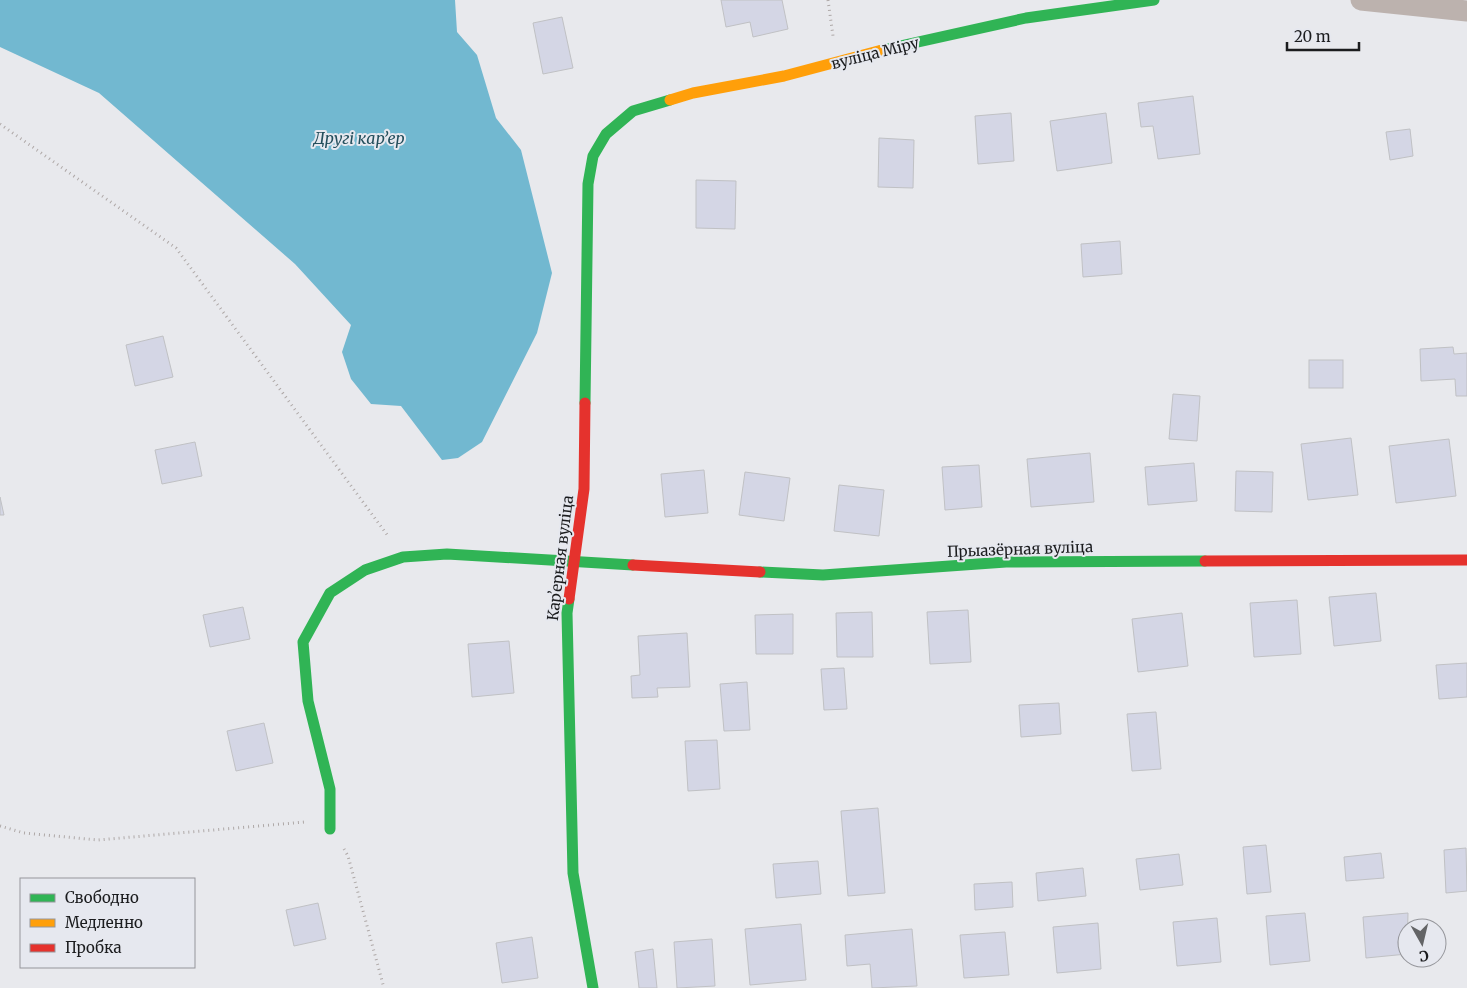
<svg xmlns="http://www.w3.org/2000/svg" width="1467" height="988" font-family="Merriweather,serif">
  <rect width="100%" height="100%" fill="#e8e9ed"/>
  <path fill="#72b8d0" d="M0 0H455L457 32 477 55 496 118 521 150 552 273 537 333 482 442 458 458 442 460 401 406 371 404 351 379 342 352 351 325 295 264 99 93 0 47Z"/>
  <g fill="#d4d6e5" stroke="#c0c1c4">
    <path d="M721 0H782L788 29 753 37 750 22 726 27Z"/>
    <path d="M562 17 573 68 543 74 533 23Z"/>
    <path d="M1193 96 1200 154 1158 159 1153 126 1141 127 1138 103Z"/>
    <path d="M1011 113 1014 161 978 164 975 116Z"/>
    <path d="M1106 113 1112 163 1057 171 1050 121Z"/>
    <path d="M1410 129 1413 156 1390 160 1386 132Z"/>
    <path d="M879 138 914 140 913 188 878 187Z"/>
    <path d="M696 180 736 181 735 229 696 228Z"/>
    <path d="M1120 241 1122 274 1083 277 1081 244Z"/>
    <path d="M163 336 173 377 135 386 126 345Z"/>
    <path d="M1453 347 1454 354 1467 353V396H1456L1455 379 1421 381 1420 349Z"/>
    <rect x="1309" y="360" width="34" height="28"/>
    <path d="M1173 394 1200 396 1197 441 1169 439Z"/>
    <path d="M1351 438 1358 495 1308 500 1301 444Z"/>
    <path d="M1449 439 1456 496 1396 503 1389 446Z"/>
    <path d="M195 442 202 476 162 484 155 450Z"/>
    <path d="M1090 453 1094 502 1031 507 1027 459Z"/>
    <path d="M1194 463 1197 501 1148 505 1145 467Z"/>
    <path d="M979 465 982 507 945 510 942 467Z"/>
    <path d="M704 470 708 513 665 517 661 474Z"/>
    <path d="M1236 471 1273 472 1272 512 1235 511Z"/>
    <path d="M745 472 790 478 784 521 739 515Z"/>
    <path d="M839 485 884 490 879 536 834 531Z"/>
    <path d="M0 497 4 515H0Z"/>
    <path d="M1376 593 1381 641 1334 646 1329 597Z"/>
    <path d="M1297 600 1301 654 1254 657 1250 603Z"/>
    <path d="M243 607 250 639 210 647 203 615Z"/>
    <path d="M968 610 971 662 930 664 927 612Z"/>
    <path d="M872 612 873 657H837L836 613Z"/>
    <path d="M1182 613 1188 666 1138 672 1132 619Z"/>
    <path d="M793 614V654H756L755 615Z"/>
    <path d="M687 633 690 687 657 688 658 697 632 698 631 676 640 675 638 636Z"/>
    <path d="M509 641 514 693 472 697 468 644Z"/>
    <path d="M1467 663V697L1439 699 1436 665Z"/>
    <path d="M844 668 847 709 824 710 821 669Z"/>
    <path d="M747 682 750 730 724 731 720 684Z"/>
    <path d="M1059 703 1061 734 1021 737 1019 705Z"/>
    <path d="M1156 712 1161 769 1132 771 1127 714Z"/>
    <path d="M264 723 273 763 236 771 227 731Z"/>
    <path d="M717 740 720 789 688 791 685 741Z"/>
    <path d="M878 808 885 893 848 896 841 811Z"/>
    <path d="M1266 845 1271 892 1247 894 1243 847Z"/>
    <path d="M1466 848 1467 891 1446 893 1444 850Z"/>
    <path d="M1381 853 1384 878 1346 881 1344 857Z"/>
    <path d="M1179 854 1183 885 1140 890 1136 859Z"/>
    <path d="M818 861 821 894 776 898 773 864Z"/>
    <path d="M1083 868 1086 896 1038 901 1036 873Z"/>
    <path d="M1012 882 1013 907 975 910 974 884Z"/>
    <path d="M318 903 326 939 294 946 286 910Z"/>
    <path d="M1305 913 1310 961 1270 965 1266 916Z"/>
    <path d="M1408 913 1407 954 1366 958 1363 917Z"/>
    <path d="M1217 918 1221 962 1177 966 1173 922Z"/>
    <path d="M1098 923 1101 969 1057 973 1053 927Z"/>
    <path d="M801 924 806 980 750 985 745 929Z"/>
    <path d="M912 929 917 986 872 988 870 964 847 966 845 935Z"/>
    <path d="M1005 932 1009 975 964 978 960 935Z"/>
    <path d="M532 937 538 978 502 983 496 943Z"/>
    <path d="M712 939 715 986 677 988 674 942Z"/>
    <path d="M653 949 657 988H639L635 952Z"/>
  </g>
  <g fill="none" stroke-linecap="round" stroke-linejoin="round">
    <g stroke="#aea8a7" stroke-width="3" stroke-dasharray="1 4" stroke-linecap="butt">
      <path d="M828 0 833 36"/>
      <path d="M0 124 176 248 388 536"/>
      <path d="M0 826 24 833 98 840 305 822"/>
      <path d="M344 849 348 856 384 988"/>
    </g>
    <path stroke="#bcb2ae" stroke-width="21" d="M1361 0 1467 11"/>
    <g stroke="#30b455" stroke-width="11">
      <path d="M882 50 1026 18 1154 0"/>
      <path d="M585 403 588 184 593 156 606 134 633 111 670 100"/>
      <path d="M760 572 823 575 1006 562 1205 561"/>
      <path d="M569 599 567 613 573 873 593 988"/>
      <path d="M330 829V789L308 701 303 642 330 593 365 570 403 557 447 554 633 565"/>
    </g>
    <path stroke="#ff9f0a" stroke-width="11" d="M670 100 693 93 784 76 882 50"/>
    <g stroke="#e5322d" stroke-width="11">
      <path d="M1205 561 1467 560"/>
      <path d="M633 565 760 572"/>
      <path d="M569 599 584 489 585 403"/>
    </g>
  </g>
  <g text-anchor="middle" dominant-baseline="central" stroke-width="4" stroke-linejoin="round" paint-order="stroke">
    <g font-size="15" fill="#1b1c1e" stroke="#e6e8ef">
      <text transform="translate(875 53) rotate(-14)">вуліца Міру</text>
      <text transform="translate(1020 549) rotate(-2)">Прыазёрная вуліца</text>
      <text transform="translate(560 558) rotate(-83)">Карʼерная вуліца</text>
    </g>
    <g font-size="16" font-style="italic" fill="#234e5c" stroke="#e6e8ef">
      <text x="359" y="138">Другі карʼер</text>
    </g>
  </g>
  <rect x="20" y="878" width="175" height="90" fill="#e6e8ef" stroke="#95969b"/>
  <rect x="30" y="894" width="25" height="8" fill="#30b455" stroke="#95969b"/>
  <text x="65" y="903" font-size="15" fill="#1b1c1e">Свободно</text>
  <rect x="30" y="919" width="25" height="8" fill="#ff9f0a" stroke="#95969b"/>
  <text x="65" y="928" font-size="15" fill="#1b1c1e">Медленно</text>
  <rect x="30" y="944" width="25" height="8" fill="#e5322d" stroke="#95969b"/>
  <text x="65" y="953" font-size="15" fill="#1b1c1e">Пробка</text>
  <g transform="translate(1422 943) rotate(172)"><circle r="24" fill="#e6e8ef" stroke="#95969b"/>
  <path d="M0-4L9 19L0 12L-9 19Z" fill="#636466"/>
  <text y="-8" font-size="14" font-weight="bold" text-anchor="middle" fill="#1b1c1e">С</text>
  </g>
  <path d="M1287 42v8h72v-8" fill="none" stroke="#1b1c1e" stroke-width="2.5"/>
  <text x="1294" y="42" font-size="15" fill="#1b1c1e" stroke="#e6e8ef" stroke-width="4" paint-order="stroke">20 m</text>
</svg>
